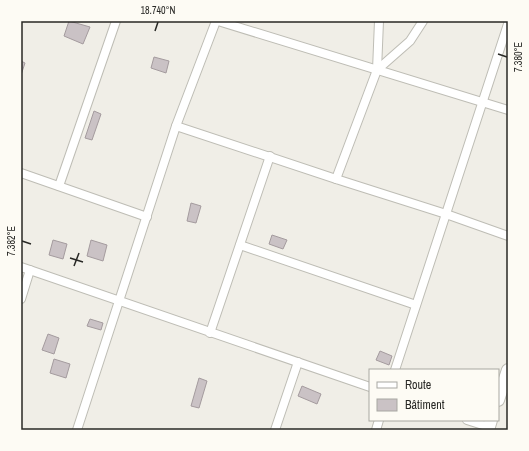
<svg xmlns="http://www.w3.org/2000/svg" width="529" height="451" font-family="'Archivo Narrow',sans-serif">
  <rect width="100%" height="100%" fill="#f0eee7"/>
  <g fill="#cac2c5" stroke="#a49b9e">
    <path d="M69 21 90 27 83 44 64 36Z"/>
    <path d="M154 57 169 61 166 73 151 68Z"/>
    <path d="M21 61 25 63 21 75Z"/>
    <path d="M94 111 101 114 92 140 85 138Z"/>
    <path d="M191 203 201 206 196 223 187 221Z"/>
    <path d="M272 235 287 240 283 249 269 244Z"/>
    <path d="M53 240 67 244 63 259 49 255Z"/>
    <path d="M91 240 107 245 103 261 87 256Z"/>
    <path d="M90 319 103 323 101 330 87 326Z"/>
    <path d="M48 334 59 338 54 354 42 350Z"/>
    <path d="M380 351 392 356 389 365 376 360Z"/>
    <path d="M54 359 70 364 66 378 50 373Z"/>
    <path d="M199 378 207 381 199 408 191 406Z"/>
    <path d="M302 386 321 394 317 404 298 396Z"/>
  </g>
  <g fill="none" stroke-linecap="round" stroke-linejoin="round">
    <g stroke="#bebdb5" stroke-width="10">
      <g id="street">
        <path d="M218 21 508 110"/>
        <path d="M377 70 410 41 423 21"/>
        <path d="M176 126 336 179 446 214 508 236"/>
        <path d="M21 173 147 217"/>
        <path d="M336 179 377 70 379 21"/>
        <path d="M59 186 116 21"/>
        <path d="M240 245 416 305"/>
        <path d="M21 267 370 387"/>
        <path d="M21 299 30 270"/>
        <path d="M210 333 270 156"/>
        <path d="M395 370 508 24"/>
        <path d="M467 420 489 427"/>
        <path d="M77 430 176 126 216 21"/>
        <path d="M275 430 298 362"/>
        <path d="M376 430 379 420"/>
      </g>
    </g>
    <g stroke="#bebdb5" stroke-width="14">
      <g id="secondary">
        <path d="M498 400 508 370"/>
        <path d="M488 430 491 420"/>
      </g>
    </g>
    <use href="#street" stroke="#fff" stroke-width="8"/>
    <use href="#secondary" stroke="#fff" stroke-width="12"/>
  </g>
  <path fill="none" stroke="#282825" stroke-width="1.5" d="M155 31 158 22M498 54 507 57M22 241 31 244M70 258 83 262M74 266 79 253"/>
  <rect width="529" height="451" fill="none" stroke="#fdfbf4" stroke-width="44"/>
  <rect x="369" y="369" width="130" height="52" fill="#fdfbf4" stroke="#a8a7a1"/>
  <rect x="377" y="382" width="20" height="6" fill="#ffffff" stroke="#a8a7a1"/>
  <text x="405" y="389" font-size="12" fill="#282825">Route</text>
  <rect x="377" y="399" width="20" height="12" fill="#cac2c5" stroke="#a8a7a1"/>
  <text x="405" y="409" font-size="12" fill="#282825">Bâtiment</text>
  <rect x="22" y="22" width="485" height="407" fill="none" stroke="#282825" stroke-width="1.5"/>
  <g font-size="10" text-anchor="middle" fill="#282825">
    <text x="158" y="14">18.740°N</text>
    <text transform="translate(518 57) rotate(-90)" y="4">7.380°E</text>
    <text transform="translate(11 241) rotate(-90)" y="4">7.382°E</text>
  </g>
</svg>
